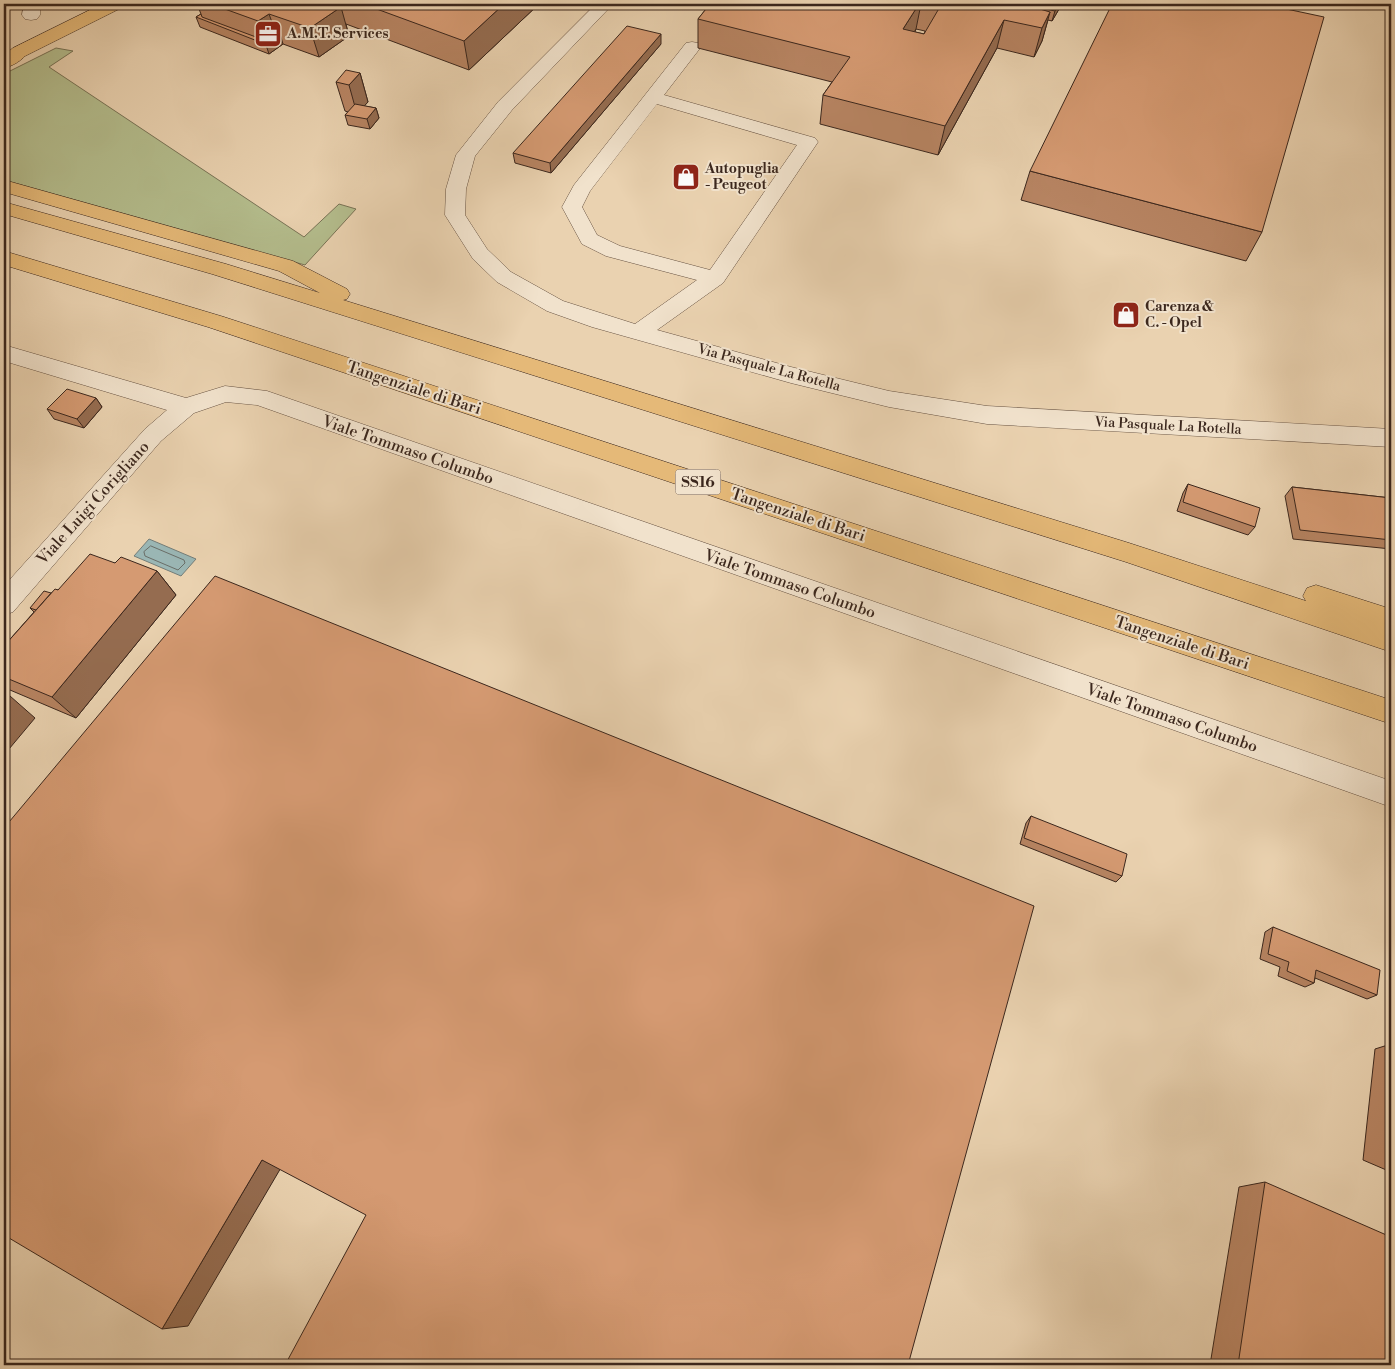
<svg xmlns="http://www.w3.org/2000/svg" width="1395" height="1369" font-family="'Libre Bodoni',serif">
  <rect width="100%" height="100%" fill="#ead2b0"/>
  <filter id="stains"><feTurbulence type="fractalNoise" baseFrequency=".004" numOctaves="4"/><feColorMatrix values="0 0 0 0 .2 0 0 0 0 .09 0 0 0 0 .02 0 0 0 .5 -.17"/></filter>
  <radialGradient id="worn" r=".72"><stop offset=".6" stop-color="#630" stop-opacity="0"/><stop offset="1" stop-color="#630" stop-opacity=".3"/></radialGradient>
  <path fill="#b4bd8d" stroke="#787255" d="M56 48 73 51 49 67 304 237 339 204 356 209 305 265 4 180V74Z"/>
  <path fill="#9ab6b4" stroke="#747d78" d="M149 539 196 559 181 576 134 556Z"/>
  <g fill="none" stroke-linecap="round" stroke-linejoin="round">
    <path stroke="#6a6e68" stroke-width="1" d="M151 546 184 560 185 563 178 570 145 556 144 552Z"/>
    <g stroke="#675242" stroke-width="1">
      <g id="minor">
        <path d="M24 4H40V15L37 19 31 20 25 19 22 15Z"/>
        <path d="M596 4H613L512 110 475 156 466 189 465 215 487 249 511 272 563 301 635 324 697 280 606 256 582 244 562 207 574 185 686 43 692 42 698 43 701 47 664 95 815 138 818 142 723 283 657 330 791 367 889 391 987 406 1391 429V447L987 424 889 407 791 383 592 327 547 311 497 282 473 259 445 215 446 189 456 155 498 102ZM657 104 797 145 710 270 620 246 597 235 582 207 590 191Z"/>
        <path d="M4 345 186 398 225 386 267 391 1391 781V807L257 405 226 402 194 413 161 441 13 612 4 615V586L145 429 167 410 4 361Z"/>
      </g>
    </g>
    <g stroke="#3b271d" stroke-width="1">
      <path id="major" d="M102 4H123L121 8 25 56 19 57 13 56 10 52 13 48Z"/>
    </g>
    <g stroke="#3b271d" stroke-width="1">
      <g id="highway">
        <path d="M19 47 25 48 28 52C23 60 13 66 4 68V55L13 48Z"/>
        <path d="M4 180 293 261 347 289 350 294 347 299 343 300 1129 543 1306 601 1303 596 1307 588 1316 585 1391 609V652L1126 562 212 274 4 214V202L226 264 320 293 279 271 4 192Z"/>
        <path d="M4 251 224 317 1391 700V724L208 327 4 265Z"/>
      </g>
    </g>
    <use href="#minor" fill="#f1e2cc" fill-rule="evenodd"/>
    <use href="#major" fill="#e5b978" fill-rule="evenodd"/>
    <use href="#highway" fill="#e5b978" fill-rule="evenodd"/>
  </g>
  <g fill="#b78462" stroke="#3b271d" fill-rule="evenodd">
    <path d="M197 4H539L469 70 346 24 349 36 319 57 283 44 269 54 200 27 196 17 201 14Z"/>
    <path d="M710 4H1062L1052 21 1048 20 1042 41 1034 57 997 48 938 155 820 124 823 95 832 82 698 48V19ZM916 29 925 31 924 34 915 32Z"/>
    <path d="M661 44 551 173 515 163 513 153Z"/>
    <path d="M360 73 368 102 364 106 376 108 379 118 370 129 348 125 345 115 348 112 345 111 336 82Z"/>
    <path d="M1030 171 1262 232 1246 261 1021 200Z"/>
    <path d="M96 398 102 407 84 428 54 419 47 409Z"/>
    <path d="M1188 484 1255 527 1248 535 1177 511 1183 493Z"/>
    <path d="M1292 487 1391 498V549L1293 539 1285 496Z"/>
    <path d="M115 563 157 571 176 595 76 718 10 690 4 685V646L34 612 30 608 51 593Z"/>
    <path d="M1031 816 1122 876 1116 882 1020 844 1026 823Z"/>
    <path d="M1273 927 1377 995 1367 999 1315 978 1314 983 1305 987 1278 976 1280 967 1260 959 1265 932Z"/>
    <path d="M1391 1044V1172L1363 1160 1375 1049Z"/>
    <path d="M1265 1182 1391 1365H1210L1239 1187Z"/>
  </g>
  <g fill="#956c50" stroke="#3b271d">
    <path d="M504 4H539L469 70 464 41Z"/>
    <path d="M919 4H921L916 29 898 58 903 29Z"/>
    <path d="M1059 4H1062L1052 21 1055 11Z"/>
    <path d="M341 7 349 36 319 57 310 28Z"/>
    <path d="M1050 12 1042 41 1034 57 1042 28Z"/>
    <path d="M269 14 277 36 280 34 283 44 269 54 258 21Z"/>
    <path d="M1004 20 997 48 938 155 945 126Z"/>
    <path d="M661 34V44L551 173 550 163Z"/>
    <path d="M360 73 368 102 357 114 349 85Z"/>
    <path d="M376 108 379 118 370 129 367 119Z"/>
    <path d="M96 398 102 407 84 428 77 419Z"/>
    <path d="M157 571 176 595 76 718 52 697Z"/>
    <path d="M10 696 35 718 4 755V703Z"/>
    <path d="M262 1160 282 1166 188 1326 162 1329Z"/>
  </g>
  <g fill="#d59a72" stroke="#3b271d">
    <path d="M211 4H334L341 7 310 28 269 14 258 21Z"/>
    <path d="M363 4H504L464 41Z"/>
    <path d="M710 4H919L903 29 924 34 941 5 936 4H1023L1050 12 1042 28 1004 20 945 126 823 95 850 57 698 19Z"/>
    <path d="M1024 4H1059L1055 11Z"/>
    <path d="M1112 4H1263L1324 17 1262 232 1030 171Z"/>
    <path d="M201 14 202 17 264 40 276 33 280 34 265 44 196 17Z"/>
    <path d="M627 26 661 34 550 163 513 153Z"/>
    <path d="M346 70 360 73 349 85 336 82Z"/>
    <path d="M355 104 376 108 367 119 345 115Z"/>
    <path d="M67 389 96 398 77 419 47 409Z"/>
    <path d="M1188 484 1260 508 1255 527 1183 502Z"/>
    <path d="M1292 487 1391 498V540L1300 530Z"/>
    <path d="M90 554 115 563 121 557 157 571 52 697 4 677V646L55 589 58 590Z"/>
    <path d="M215 576 1034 906 908 1365H285L366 1215 262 1160 162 1329 4 1235V828Z"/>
    <path d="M44 591 51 593 36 610 30 608Z"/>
    <path d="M4 694 10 696 4 703Z"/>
    <path d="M1031 816 1127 854 1122 876 1024 838Z"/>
    <path d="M1273 927 1380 970 1377 995 1316 970 1314 983 1287 971 1289 962 1268 954Z"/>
    <path d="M1265 1182 1391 1237V1365H1238Z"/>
  </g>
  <defs>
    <g id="office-square" transform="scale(1.4375)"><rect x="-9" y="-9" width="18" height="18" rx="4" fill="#8f2418" stroke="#f1e2cc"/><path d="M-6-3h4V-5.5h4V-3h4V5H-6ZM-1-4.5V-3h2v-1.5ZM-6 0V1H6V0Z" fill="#fff"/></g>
    <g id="shop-square" transform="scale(1.4375)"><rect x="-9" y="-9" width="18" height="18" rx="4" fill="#8f2418" stroke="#f1e2cc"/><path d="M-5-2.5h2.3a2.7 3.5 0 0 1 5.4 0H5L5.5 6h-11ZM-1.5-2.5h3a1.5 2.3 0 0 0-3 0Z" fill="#fff"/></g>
  </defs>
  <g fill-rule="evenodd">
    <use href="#office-square" x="268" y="34"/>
    <use href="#shop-square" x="686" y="177"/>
    <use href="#shop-square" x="1126" y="315"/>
  </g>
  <g text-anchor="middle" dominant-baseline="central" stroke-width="4" stroke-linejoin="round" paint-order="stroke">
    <g font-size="14" font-weight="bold" fill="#3b271d" stroke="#f1e2cc" text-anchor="start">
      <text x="287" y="34">A.M.T. Services</text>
      <text x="705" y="169">Autopuglia<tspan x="705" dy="16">- Peugeot</tspan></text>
      <text x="1145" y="307">Carenza &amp;<tspan x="1145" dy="16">C. - Opel</tspan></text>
    </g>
    <g font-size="14" fill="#3b271d" stroke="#f1e2cc">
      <text transform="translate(769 368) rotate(15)">Via Pasquale La Rotella</text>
      <text transform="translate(1168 426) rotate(3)">Via Pasquale La Rotella</text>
    </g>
    <rect fill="#f1e2cc" stroke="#725f52" stroke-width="1" x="675.5" y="469.5" width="45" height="25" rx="4"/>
    <g font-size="15" font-weight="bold" fill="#3b271d">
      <text x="698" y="482">SS16</text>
    </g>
    <g font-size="16" fill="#3b271d" stroke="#f1e2cc">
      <text transform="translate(414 388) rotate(18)">Tangenziale di Bari</text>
      <text transform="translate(408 450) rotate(19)">Viale Tommaso Columbo</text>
      <text transform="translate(93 503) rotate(-48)">Viale Luigi Corigliano</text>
      <text transform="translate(798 515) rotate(18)">Tangenziale di Bari</text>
      <text transform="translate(790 584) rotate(19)">Viale Tommaso Columbo</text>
      <text transform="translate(1182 643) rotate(18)">Tangenziale di Bari</text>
      <text transform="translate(1172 718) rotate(19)">Viale Tommaso Columbo</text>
    </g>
  </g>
  <rect width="1395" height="1369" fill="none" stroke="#ead2b0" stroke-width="20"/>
  <rect x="5" y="5" width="1385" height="1359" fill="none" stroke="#3b271d" stroke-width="2.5"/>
  <rect x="10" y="10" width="1375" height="1349" fill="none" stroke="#3b271d"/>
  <rect width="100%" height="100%" filter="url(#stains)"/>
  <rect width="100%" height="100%" fill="url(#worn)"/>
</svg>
